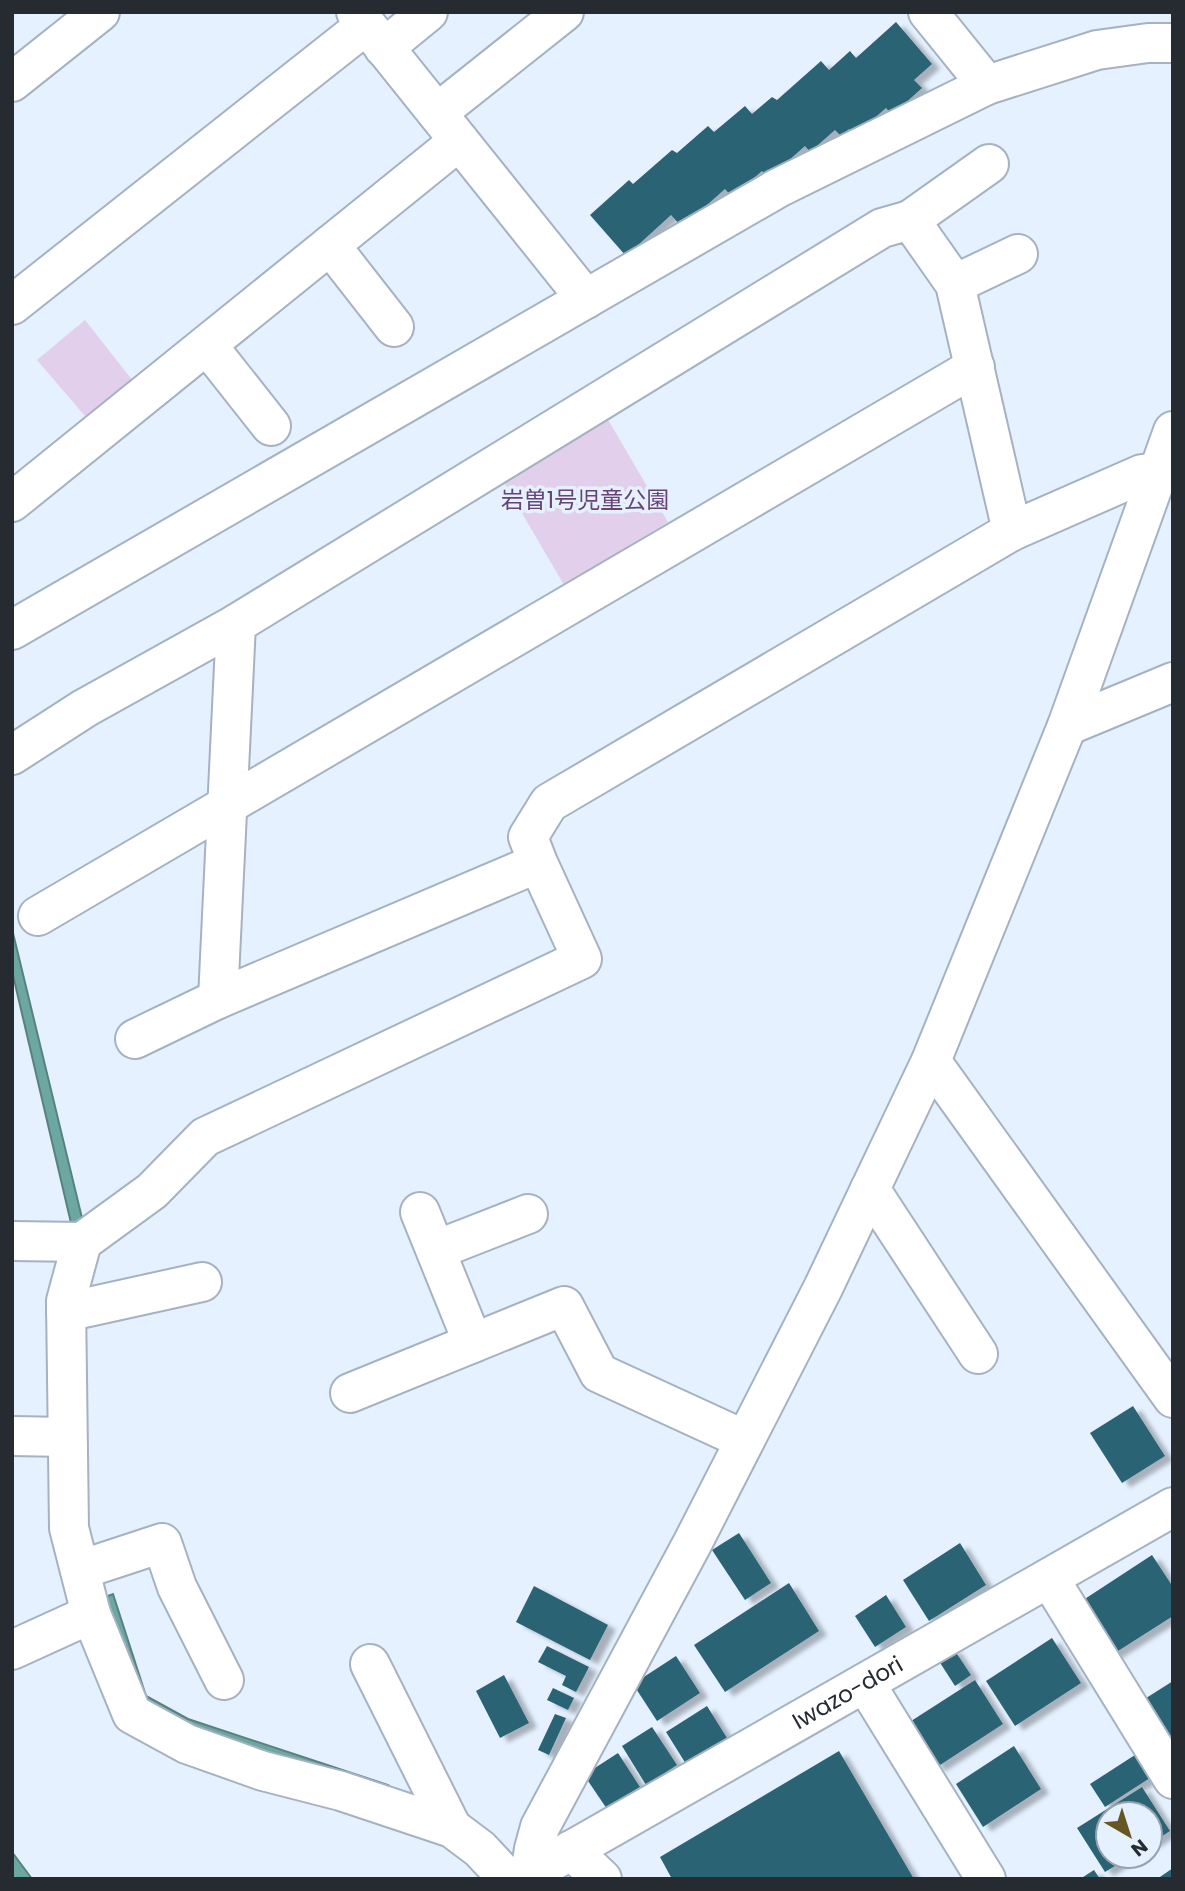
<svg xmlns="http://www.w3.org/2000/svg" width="1185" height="1891" font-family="Poppins,'Noto Sans JP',sans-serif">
  <defs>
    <filter id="shadow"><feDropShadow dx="8" dy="4.5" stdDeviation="2" flood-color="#0004"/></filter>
  </defs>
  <rect width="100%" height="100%" fill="#e5f1ff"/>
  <g fill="#e2cfec">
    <path d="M85 320 133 381 85 416 37 360Z"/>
    <path d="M607 418 668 522 564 585 502 479Z"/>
  </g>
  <g fill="#6ca7a1" stroke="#57827f" stroke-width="2">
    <path d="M12 929 83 1222 71 1223 12 971Z"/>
    <path d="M113 1594 146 1696 188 1719 388 1785 384 1792 187 1727 137 1699 105 1597Z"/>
    <path d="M12 1852 32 1879H12Z"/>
  </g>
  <g fill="#2c6373" filter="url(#shadow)">
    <path d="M896 22 932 64 914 80 922 88 892 115 886 108 855 135 849 129 841 136 835 130 810 152 805 146 769 178 762 171 732 197 725 189 682 227 671 215 626 256 590 215 629 180 633 184 672 150 677 153 708 126 714 132 745 106 752 114 772 97 777 100 821 61 829 70 850 51 856 58Z"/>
    <path d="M1133 1406 1165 1456 1122 1483 1090 1433Z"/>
    <path d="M739 1533 771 1583 745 1600 712 1550Z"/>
    <path d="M960 1543 986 1585 929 1621 903 1580Z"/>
    <path d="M1152 1555 1173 1587V1616L1107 1658 1074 1606Z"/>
    <path d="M789 1583 819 1631 725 1692 694 1645Z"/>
    <path d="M534 1586 608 1625 590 1660 516 1622Z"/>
    <path d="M886 1595 906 1627 875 1647 855 1616Z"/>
    <path d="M1052 1638 1081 1683 1015 1726 986 1681Z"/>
    <path d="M547 1646 589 1667 576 1692 562 1685 566 1676 538 1662Z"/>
    <path d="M953 1648 971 1675 955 1686 937 1658Z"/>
    <path d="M676 1656 700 1693 657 1721 633 1684Z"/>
    <path d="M504 1675 529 1723 500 1738 476 1691Z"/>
    <path d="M975 1680 1003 1724 937 1767 908 1723Z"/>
    <path d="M1173 1681V1736L1168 1739 1143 1700Z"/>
    <path d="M553 1688 574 1698 568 1710 547 1700Z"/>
    <path d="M707 1706 727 1738 686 1764 666 1732Z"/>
    <path d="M555 1714 566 1718 549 1755 538 1750Z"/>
    <path d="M652 1727 677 1765 646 1785 622 1746Z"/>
    <path d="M1014 1746 1041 1789 983 1827 956 1784Z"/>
    <path d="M839 1751 914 1879H672L660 1857Z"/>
    <path d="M618 1753 640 1787 607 1809 584 1775Z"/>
    <path d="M1138 1753 1153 1776 1105 1807 1090 1784Z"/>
    <path d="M1142 1787 1170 1831 1150 1844V1814H1108V1856H1131L1105 1872 1077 1828Z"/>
    <path d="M1173 1868V1879H1157Z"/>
    <path d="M1094 1870 1100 1879H1080Z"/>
  </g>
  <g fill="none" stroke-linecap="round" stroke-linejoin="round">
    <g stroke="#a4b2c2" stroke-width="42">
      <g id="minor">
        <path d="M356 12 586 299"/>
        <path d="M928 12 987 85"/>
        <path d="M384 48 428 12"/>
        <path d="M12 82 100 12"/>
        <path d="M437 113 564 12"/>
        <path d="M910 220 989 164"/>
        <path d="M330 245 394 327"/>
        <path d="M955 284 1018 254"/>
        <path d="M12 305 366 25"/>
        <path d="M207 345 271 426"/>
        <path d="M12 502 459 141"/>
        <path d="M1012 531 1142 474 1159 472"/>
        <path d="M12 630 778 188 987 85 1097 50 1148 43H1173"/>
        <path d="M1067 726 1173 682"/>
        <path d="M12 755 85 708 236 624"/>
        <path d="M38 916 975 367"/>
        <path d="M135 1039 218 999"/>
        <path d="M931 1061 1173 1398"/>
        <path d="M870 1189 978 1354"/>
        <path d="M420 1212 473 1343"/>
        <path d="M12 1241 82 1242"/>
        <path d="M436 1250 528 1214"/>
        <path d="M66 1312 202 1282"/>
        <path d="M350 1393 564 1306 599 1373 745 1440"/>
        <path d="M12 1436 67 1437"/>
        <path d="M80 1570 162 1543 177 1587 224 1680"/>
        <path d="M1049 1578 1173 1779"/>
        <path d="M12 1650 91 1614"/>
        <path d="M370 1664 452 1828"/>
        <path d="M865 1683 986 1879"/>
        <path d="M571 1850 602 1879"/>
        <path d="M530 1873 534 1849 540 1827 692 1544 823 1288 931 1061 1067 726 1173 431"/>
        <path d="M508 1879 480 1849 452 1828 341 1791 263 1771 187 1744 132 1714 91 1614 69 1528 66 1301 82 1242 152 1191 205 1137 582 959 538 863 528 837 549 803 1012 531 955 284 910 220 882 228 236 624 218 999 538 863"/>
        <path id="s1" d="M521 1879 1173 1507"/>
      </g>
    </g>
    <use href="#minor" stroke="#fff" stroke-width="38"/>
  </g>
  <g text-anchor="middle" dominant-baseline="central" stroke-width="7" stroke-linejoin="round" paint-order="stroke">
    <g font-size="23" fill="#674377" stroke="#e5f1ff">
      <text x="585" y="500">岩曽1号児童公園</text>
    </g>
    <g font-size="23" fill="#252b31" stroke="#e5f1ff">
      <text stroke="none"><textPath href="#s1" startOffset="376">Iwazo-dori</textPath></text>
    </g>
  </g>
  <rect width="1185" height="1891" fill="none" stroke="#252b31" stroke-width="28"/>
  <g transform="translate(1129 1835) rotate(141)"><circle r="33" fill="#e5f1ff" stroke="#98a2ad" stroke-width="2"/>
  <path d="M0-5L12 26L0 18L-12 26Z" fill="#655623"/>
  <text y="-10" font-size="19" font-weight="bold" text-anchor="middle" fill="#252b31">N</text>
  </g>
</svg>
